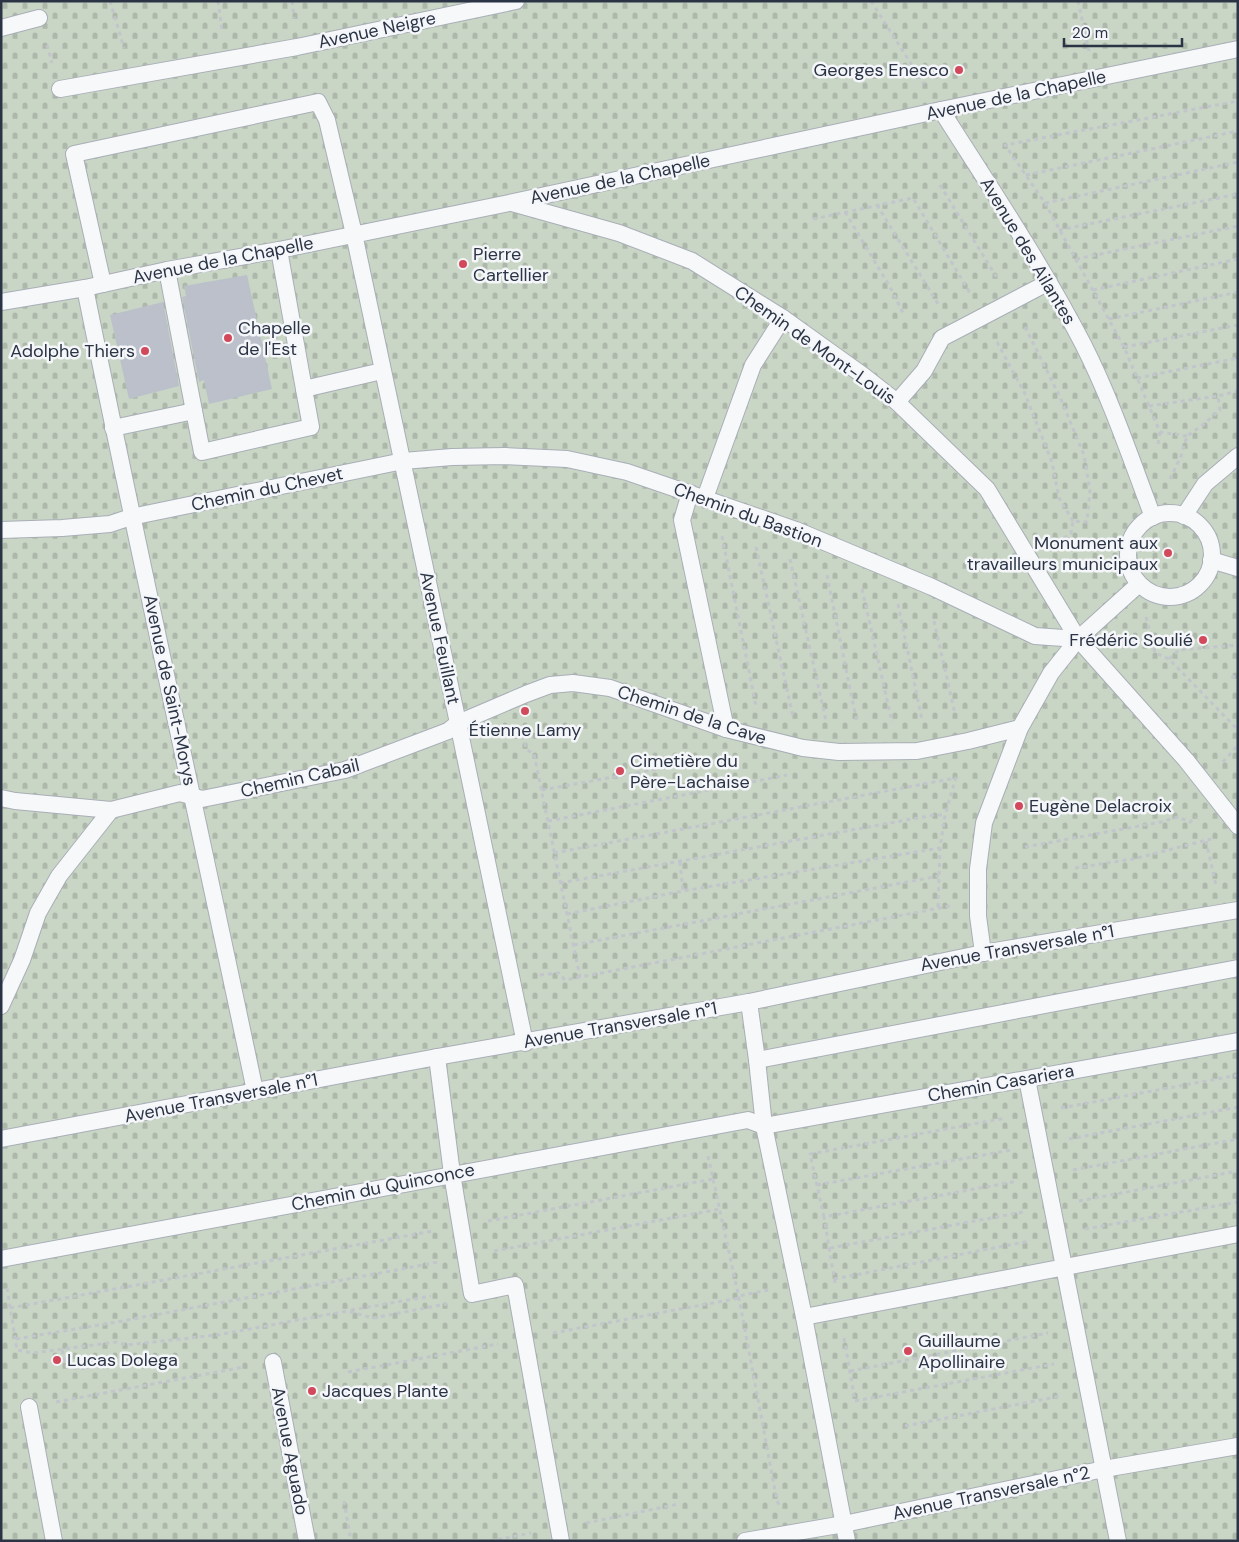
<svg xmlns="http://www.w3.org/2000/svg" width="1239" height="1542" font-family="'DM Sans',sans-serif">
  <defs>
    <pattern id="cemetery-stones" width="16" height="16" patternUnits="userSpaceOnUse" patternTransform="scale(1.25)"><rect width="16" height="16" fill="#c9d6c5"/><path d="M2 7V4a2 2 0 0 1 4 0v3zM10 15v-3a2 2 0 0 1 4 0v3z" fill="#adb8ab"/></pattern>
  </defs>
  <rect width="100%" height="100%" fill="#e4e7ec"/>
  <rect fill="url(#cemetery-stones)" x="1" y="1" width="1237" height="1540"/>
  <g fill="#bbc0ca">
    <path d="M247 275 272 389 209 404 204 380 199 382 182 297 186 296 184 286Z"/>
    <path d="M163 302 179 386 129 399 110 315Z"/>
  </g>
  <g fill="none" stroke-linecap="round" stroke-linejoin="round">
    <g stroke="#a9aeb7" stroke-width="18">
      <g id="lane">
        <path d="M1 28 39 18"/>
        <path d="M60 89 297 47 516 1"/>
        <path d="M941 110C990 187 1041 263 1083 344 1111 399 1131 459 1153 517"/>
        <path d="M512 203 619 233 692 261 783 318 864 376 897 402 987 489 1078 639 1186 760 1238 826"/>
        <path d="M279 250 304 389"/>
        <path d="M167 270 194 411"/>
        <path d="M103 284 74 154 318 102 327 120 354 234 458 723 525 1043"/>
        <path d="M85 288C139 556 199 824 255 1091"/>
        <path d="M1 302 85 288 167 270 279 250 509 203 941 110 1238 49"/>
        <path d="M897 402 924 371 942 338 1049 282"/>
        <path d="M113 428 194 411 202 452 311 427 304 389 382 371"/>
        <path d="M690 493 682 520 726 729"/>
        <path d="M705 498 753 365 783 318"/>
        <circle cx="1170" cy="555" r="42"/>
        <path d="M1184 516 1205 484 1238 456"/>
        <path d="M1 530 62 528 110 524 131 517 403 461 452 457 505 456 567 459 627 472 796 530 932 587 1035 636 1078 639"/>
        <path d="M1211 560 1238 568"/>
        <path d="M1 798 15 801 111 810 180 793 202 799 345 770 448 731 458 723 526 694 550 685 573 683 610 688 726 729 803 748 839 752 917 751 968 741 1020 728"/>
        <path d="M983 953 978 916V869L984 823 1020 728 1051 673 1078 639 1139 584"/>
        <path d="M749 1002 757 1060 764 1126 804 1317 847 1541"/>
        <path d="M1 1006 22 960 38 913 59 876 111 810"/>
        <path d="M437 1057 452 1174 472 1294 515 1285 561 1541"/>
        <path d="M757 1060 1238 968"/>
        <path d="M1027 1079 1118 1541"/>
        <path d="M1 1139 437 1057 749 1002 983 953 1238 910"/>
        <path d="M1 1259 748 1120 764 1126 1238 1041"/>
        <path d="M804 1317 1238 1234"/>
        <path d="M273 1362 307 1541"/>
        <path d="M29 1407 54 1541"/>
        <path d="M745 1541 844 1524 1104 1469 1238 1446"/>
      </g>
    </g>
    <g stroke="#c2c5cb" stroke-width="3" stroke-dasharray="4 4" stroke-linecap="butt">
      <path d="M110 1 124 48"/>
      <path d="M218 1 222 30"/>
      <path d="M292 1 294 18"/>
      <path d="M871 1 924 84"/>
      <path d="M1078 1 1089 51"/>
      <path d="M47 45 52 63"/>
      <path d="M1026 175 1238 131"/>
      <path d="M940 185 997 278"/>
      <path d="M1045 203 1238 162"/>
      <path d="M877 205 940 307"/>
      <path d="M845 212 890 287 903 313"/>
      <path d="M813 219 913 198 970 293"/>
      <path d="M1059 230 1238 194"/>
      <path d="M1076 259 1238 226"/>
      <path d="M1093 290 1238 259"/>
      <path d="M1109 319 1238 292"/>
      <path d="M1025 327 1060 397 1084 455 1090 491 1087 522 1073 521 1071 533 1053 546"/>
      <path d="M997 342 1025 394 1052 462 1059 498 1073 521"/>
      <path d="M1124 347 1238 325"/>
      <path d="M1137 378 1238 358"/>
      <path d="M1149 406 1218 396"/>
      <path d="M1187 436 1160 432 1124 347 1045 203 1005 145 1238 101"/>
      <path d="M1158 444 1160 432"/>
      <path d="M1170 479 1181 456 1187 436 1204 424 1220 410 1218 396 1238 391"/>
      <path d="M722 536 756 706"/>
      <path d="M756 547 793 717"/>
      <path d="M790 559 826 721"/>
      <path d="M827 575 857 723"/>
      <path d="M862 589 892 722"/>
      <path d="M898 604 922 720"/>
      <path d="M1146 617 1155 653 1169 659 1238 730"/>
      <path d="M934 621 955 714"/>
      <path d="M1169 659 1179 650 1238 645"/>
      <path d="M1231 677 1238 676"/>
      <path d="M519 728 527 750 534 754 580 977"/>
      <path d="M1223 762 1238 745"/>
      <path d="M542 790 707 760"/>
      <path d="M548 821 787 775"/>
      <path d="M1206 841 1216 885"/>
      <path d="M1025 847 1161 822 1178 817 1190 822 1196 817"/>
      <path d="M554 853 956 778"/>
      <path d="M680 862 683 891"/>
      <path d="M1075 868 1133 859 1211 839"/>
      <path d="M560 883 934 815H945"/>
      <path d="M938 907 940 848 945 815 956 777"/>
      <path d="M567 914 683 891 940 848"/>
      <path d="M574 945 939 876"/>
      <path d="M540 975 559 973 565 980 950 906"/>
      <path d="M1061 1108 1238 1075"/>
      <path d="M1069 1139 1238 1107"/>
      <path d="M708 1156 739 1298 777 1501 780 1507"/>
      <path d="M1073 1170 1238 1139"/>
      <path d="M817 1185 1011 1150"/>
      <path d="M1079 1201 1238 1171"/>
      <path d="M824 1217 810 1154 1006 1118"/>
      <path d="M488 1221 713 1179"/>
      <path d="M1085 1229 1238 1202"/>
      <path d="M830 1248 1023 1212"/>
      <path d="M494 1251 720 1209"/>
      <path d="M834 1279 1030 1241"/>
      <path d="M835 1283 824 1217 1018 1181"/>
      <path d="M7 1288 17 1350 32 1353 116 1342 126 1345 217 1335 347 1311 373 1318 447 1304"/>
      <path d="M10 1308 433 1231"/>
      <path d="M351 1310 431 1296"/>
      <path d="M553 1333 739 1298 743 1295 769 1290"/>
      <path d="M844 1338 855 1401 1054 1364"/>
      <path d="M16 1339 117 1322 439 1262"/>
      <path d="M62 1350 67 1367 78 1369 164 1360"/>
      <path d="M850 1371 1048 1333"/>
      <path d="M348 1372 498 1344"/>
      <path d="M56 1402 244 1367"/>
      <path d="M905 1426 1061 1396"/>
      <path d="M344 1501 351 1541"/>
      <path d="M586 1523 679 1504"/>
      <path d="M490 1541 531 1533"/>
    </g>
    <use href="#lane" stroke="#f7f8fa" stroke-width="16"/>
  </g>
  <g fill="#d1495b" stroke="#f4f6f9" stroke-width="2">
    <circle cx="959" cy="70" r="5"/>
    <circle cx="463" cy="264" r="5"/>
    <circle cx="228" cy="338" r="5"/>
    <circle cx="145" cy="351" r="5"/>
    <circle cx="1168" cy="553" r="5"/>
    <circle cx="1203" cy="640" r="5"/>
    <circle cx="525" cy="711" r="5"/>
    <circle cx="620" cy="771" r="5"/>
    <circle cx="1019" cy="806" r="5"/>
    <circle cx="908" cy="1351" r="5"/>
    <circle cx="57" cy="1360" r="5"/>
    <circle cx="312" cy="1391" r="5"/>
  </g>
  <g text-anchor="middle" dominant-baseline="central" stroke-width="5" stroke-linejoin="round" paint-order="stroke">
    <g font-size="18" fill="#2b3445" stroke="#f4f6f9">
      <text transform="translate(377 30) rotate(-12)">Avenue Neigre</text>
      <text transform="translate(1016 95) rotate(-12)">Avenue de la Chapelle</text>
      <text transform="translate(620 179) rotate(-12)">Avenue de la Chapelle</text>
      <text transform="translate(1028 251) rotate(59)">Avenue des Ailantes</text>
      <text transform="translate(223 260) rotate(-11)">Avenue de la Chapelle</text>
      <text transform="translate(815 345) rotate(35)">Chemin de Mont-Louis</text>
      <text transform="translate(267 489) rotate(-12)">Chemin du Chevet</text>
      <text transform="translate(748 515) rotate(20)">Chemin du Bastion</text>
      <text transform="translate(440 638) rotate(78)">Avenue Feuillant</text>
      <text transform="translate(170 690) rotate(78)">Avenue de Saint-Morys</text>
      <text transform="translate(692 715) rotate(18)">Chemin de la Cave</text>
      <text transform="translate(300 778) rotate(-13)">Chemin Cabail</text>
      <text transform="translate(1017 948) rotate(-10)">Avenue Transversale n°1</text>
      <text transform="translate(620 1025) rotate(-10)">Avenue Transversale n°1</text>
      <text transform="translate(1001 1083) rotate(-10)">Chemin Casariera</text>
      <text transform="translate(221 1098) rotate(-11)">Avenue Transversale n°1</text>
      <text transform="translate(383 1187) rotate(-11)">Chemin du Quinconce</text>
      <text transform="translate(290 1451) rotate(79)">Avenue Aguado</text>
      <text transform="translate(991 1493) rotate(-12)">Avenue Transversale n°2</text>
    </g>
    <g font-size="18" fill="#2b3445" stroke="#f4f6f9" text-anchor="start">
      <text x="949" y="70" text-anchor="end">Georges Enesco</text>
      <text x="473" y="254">Pierre<tspan x="473" dy="21">Cartellier</tspan></text>
      <text x="238" y="328">Chapelle<tspan x="238" dy="21">de l'Est</tspan></text>
      <text x="135" y="351" text-anchor="end">Adolphe Thiers</text>
      <text x="1158" y="543" text-anchor="end">Monument aux<tspan x="1158" dy="21">travailleurs municipaux</tspan></text>
      <text x="1193" y="640" text-anchor="end">Frédéric Soulié</text>
      <text x="525" y="730" text-anchor="middle">Étienne Lamy</text>
      <text x="630" y="761">Cimetière du<tspan x="630" dy="21">Père-Lachaise</tspan></text>
      <text x="1029" y="806">Eugène Delacroix</text>
      <text x="918" y="1341">Guillaume<tspan x="918" dy="21">Apollinaire</tspan></text>
      <text x="67" y="1360">Lucas Dolega</text>
      <text x="322" y="1391">Jacques Plante</text>
    </g>
  </g>
  <rect width="1239" height="1542" fill="none" stroke="#2b3445" stroke-width="5"/>
  <path d="M1064 38v8h118v-8" fill="none" stroke="#2b3445" stroke-width="2.5"/>
  <text x="1072" y="38" font-size="15" fill="#2b3445" stroke="#f4f6f9" stroke-width="4" paint-order="stroke">20 m</text>
</svg>
